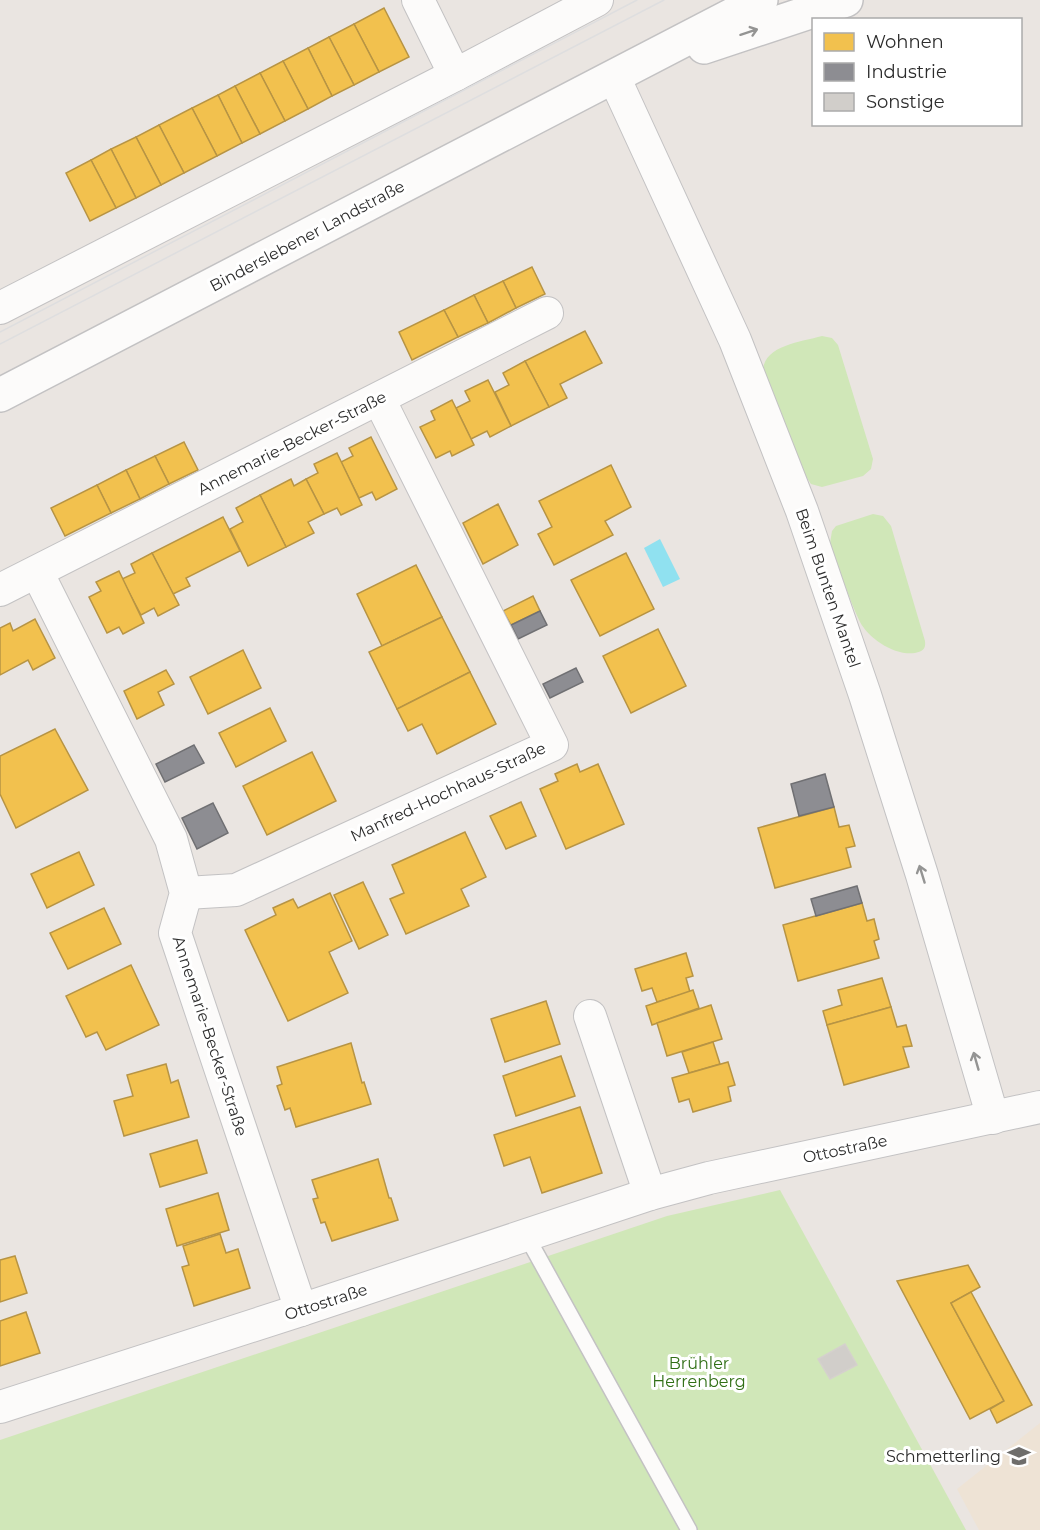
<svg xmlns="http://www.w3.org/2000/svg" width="1040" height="1530" font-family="Montserrat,sans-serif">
  <rect width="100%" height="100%" fill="#eae5e1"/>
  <path fill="#eee3d5" d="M1040 1423V1530H979L957 1489Z"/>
  <g fill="#d0e7b8">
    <path d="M822 336 832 338 838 345 873 459 871 469 863 476 822 487 811 484 805 475 763 370C765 345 801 342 822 336Z"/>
    <path d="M873 514 883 516 891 526 925 641C926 649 923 651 915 653 895 656 869 639 860 622 849 600 839 567 830 543L832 531 836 526Z"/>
    <path d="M780 1190 966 1530H0V1440L667 1216Z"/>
  </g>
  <path fill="#90e1f0" d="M660 539 680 579 663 587 644 548Z"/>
  <g fill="#f2c14e" stroke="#b79444" stroke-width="1.5">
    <path d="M384 8 409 57 379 72 354 24Z"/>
    <path d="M354 24 379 72 354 85 329 37Z"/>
    <path d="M329 37 354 85 332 96 308 48Z"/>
    <path d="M308 48 332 96 308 109 283 61Z"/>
    <path d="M283 61 308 109 285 121 260 73Z"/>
    <path d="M260 73 285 121 260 134 235 86Z"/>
    <path d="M235 86 260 134 242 143 218 95Z"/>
    <path d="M218 95 242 143 217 156 192 108Z"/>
    <path d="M192 108 217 156 184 173 159 125Z"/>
    <path d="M159 125 184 173 161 185 136 137Z"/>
    <path d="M136 137 161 185 136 198 111 149Z"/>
    <path d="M111 149 136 198 116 208 91 160Z"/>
    <path d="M91 160 116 208 90 221 66 173Z"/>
    <path d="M532 267 545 294 516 308 503 281Z"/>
    <path d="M503 281 516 308 488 323 474 295Z"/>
    <path d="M474 295 488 323 458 337 444 310Z"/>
    <path d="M444 310 458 337 412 360 399 332Z"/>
    <path d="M585 331 602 363 560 384 567 398 549 407 525 361Z"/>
    <path d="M525 361 549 407 511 426 495 392 509 385 503 373Z"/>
    <path d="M488 380 511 426 490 437 487 431 471 439 456 408 470 401 465 391Z"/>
    <path d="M452 400 474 445 452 456 450 451 436 458 420 427 435 420 431 411Z"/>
    <path d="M371 437 397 489 376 500 372 492 359 498 341 462 353 456 349 448Z"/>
    <path d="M184 442 198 470 169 484 155 456Z"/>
    <path d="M337 453 362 505 341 515 337 508 324 514 306 479 318 473 314 464Z"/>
    <path d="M155 456 169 484 140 499 126 470Z"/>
    <path d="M611 465 631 507 605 521 613 535 554 565 538 534 552 527 539 501Z"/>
    <path d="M126 470 140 499 111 513 97 485Z"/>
    <path d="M291 479 294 486 306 479 324 514 308 522 314 533 286 547 260 495Z"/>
    <path d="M97 485 111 513 65 536 51 508Z"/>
    <path d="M260 495 286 547 248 566 230 529 243 522 236 508Z"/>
    <path d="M498 504 518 545 483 564 463 523Z"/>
    <path d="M223 517 240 551 186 578 190 586 173 594 152 553Z"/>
    <path d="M152 553 179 605 158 616 154 608 141 615 122 579 135 573 131 564Z"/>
    <path d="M626 553 654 609 600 636 571 580Z"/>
    <path d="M416 565 442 617 382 646 357 594Z"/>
    <path d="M119 571 144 623 123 634 119 627 107 633 89 597 101 591 96 582Z"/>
    <path d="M533 596 540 611 511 625 503 611Z"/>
    <path d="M442 617 470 672 397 709 369 652Z"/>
    <path d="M35 619 55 658 33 670 28 660 0 675V628L10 623 13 631Z"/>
    <path d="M658 629 686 686 631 713 603 656Z"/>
    <path d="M243 650 261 688 208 714 190 677Z"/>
    <path d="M166 670 174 684 158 692 164 705 137 719 124 691Z"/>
    <path d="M470 672 496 724 437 754 422 724 408 731 397 709Z"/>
    <path d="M270 708 286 741 236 767 219 733Z"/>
    <path d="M55 729 88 790 16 828 0 794V756Z"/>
    <path d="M312 752 336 801 267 835 243 786Z"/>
    <path d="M577 764 580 772 598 764 624 824 566 849 540 789 558 781 555 774Z"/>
    <path d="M521 802 536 836 506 849 490 816Z"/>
    <path d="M834 807 839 827 849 825 855 846 846 848 851 867 775 888 758 828Z"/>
    <path d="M465 832 486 877 461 889 469 906 406 934 390 899 404 893 392 865Z"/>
    <path d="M79 852 94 885 47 908 31 874Z"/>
    <path d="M363 882 388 935 359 949 334 895Z"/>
    <path d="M330 893 352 941 329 952 348 993 288 1021 245 930 276 915 273 908 293 899 298 908Z"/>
    <path d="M862 903 867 921 874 919 879 939 874 941 879 958 798 981 783 925Z"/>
    <path d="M104 908 121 944 68 969 50 933Z"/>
    <path d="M686 953 693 976 686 978 690 992 657 1002 652 988 642 991 635 969Z"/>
    <path d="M131 965 159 1025 106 1050 97 1032 86 1037 66 996Z"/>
    <path d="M882 978 891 1007 827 1025 823 1011 842 1005 838 990Z"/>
    <path d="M693 990 699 1008 652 1025 646 1006Z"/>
    <path d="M546 1001 560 1044 505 1062 491 1019Z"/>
    <path d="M711 1005 722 1039 667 1056 657 1023Z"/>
    <path d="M891 1007 897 1027 906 1025 912 1046 903 1047 909 1067 844 1085 827 1025Z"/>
    <path d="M713 1042 720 1064 689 1073 682 1052Z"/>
    <path d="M351 1043 362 1083 364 1082 371 1104 296 1127 290 1108 285 1110 277 1086 282 1084 277 1067Z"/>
    <path d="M561 1056 575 1096 516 1116 503 1076Z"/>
    <path d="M728 1062 735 1085 728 1087 731 1101 693 1112 689 1099 679 1102 672 1078Z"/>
    <path d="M166 1064 171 1083 178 1080 189 1117 124 1136 114 1101 133 1096 127 1075Z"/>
    <path d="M580 1107 602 1173 542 1193 530 1157 504 1166 494 1135Z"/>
    <path d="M197 1140 207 1173 160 1187 150 1154Z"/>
    <path d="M378 1159 389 1198H391L398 1220 332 1241 325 1222 321 1223 313 1199 318 1198 312 1180Z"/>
    <path d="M218 1193 229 1230 177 1246 166 1209Z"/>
    <path d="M220 1234 226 1253 238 1249 250 1288 194 1306 182 1267 189 1265 183 1246Z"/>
    <path d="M15 1256 27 1293 0 1302V1260Z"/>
    <path d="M968 1265 980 1287 951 1303 1004 1401 970 1419 897 1281Z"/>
    <path d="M971 1292 1032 1405 997 1423 990 1409 1004 1401 951 1303Z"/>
    <path d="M26 1312 40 1353 0 1366V1321Z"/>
  </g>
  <g fill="#8d8d92" stroke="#707073" stroke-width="1.5">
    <path d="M540 611 547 625 518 639 511 625Z"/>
    <path d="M576 668 583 682 550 698 543 684Z"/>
    <path d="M194 745 204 763 165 782 156 764Z"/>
    <path d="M825 774 834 807 799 816 791 784Z"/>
    <path d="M213 803 228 833 197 849 182 818Z"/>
    <path d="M857 886 862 903 816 916 811 899Z"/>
  </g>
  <path fill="#d1ceca" stroke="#d5d1cd" stroke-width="1.5" d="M845 1344 857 1365 830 1379 818 1359Z"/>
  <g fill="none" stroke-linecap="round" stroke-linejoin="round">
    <g stroke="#c3c2c3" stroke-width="18">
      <path id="lane" d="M526 1235 689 1530"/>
    </g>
    <g stroke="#c3c2c3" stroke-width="34">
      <g id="street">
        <path d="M418 0 455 75"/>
        <path d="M614 77 735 340 802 511 865 695 922 875 993 1118"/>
        <path d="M0 308 455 75 597 0"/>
        <path d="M37 572 171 839 186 893 175 933 301 1310"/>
        <path d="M0 590 547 313"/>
        <path d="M186 893 236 890 552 745 379 399"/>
        <path d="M590 1016 650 1194"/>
        <path d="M0 1407 301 1310 650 1194 709 1178 1040 1107"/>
      </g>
    </g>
    <g stroke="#c3c2c3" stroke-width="36">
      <g id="secondary">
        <path d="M704 47 846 0"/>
        <path d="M0 395 761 0"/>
      </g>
    </g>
    <use href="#lane" stroke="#fcfbfa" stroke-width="15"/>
    <use href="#street" stroke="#fcfbfa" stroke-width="32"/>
    <use href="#secondary" stroke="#fcfbfa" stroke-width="33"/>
    <g stroke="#dededf" stroke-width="1.5">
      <path d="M0 332 637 0"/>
      <path d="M0 344 664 0"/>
    </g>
  </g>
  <defs><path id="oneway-shaft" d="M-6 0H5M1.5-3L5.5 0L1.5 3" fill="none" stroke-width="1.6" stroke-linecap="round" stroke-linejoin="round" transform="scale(1.5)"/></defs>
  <g stroke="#949493">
    <use href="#oneway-shaft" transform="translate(749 32) rotate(-18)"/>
    <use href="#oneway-shaft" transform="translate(922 874) rotate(-107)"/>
    <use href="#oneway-shaft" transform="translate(976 1061) rotate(-106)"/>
  </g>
  <defs>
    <g id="school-bare" transform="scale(1.8)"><path d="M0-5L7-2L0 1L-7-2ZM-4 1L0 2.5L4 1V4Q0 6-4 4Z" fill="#6e6d6b" stroke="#fff" stroke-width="2.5" paint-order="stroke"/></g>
  </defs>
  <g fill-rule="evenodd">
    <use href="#school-bare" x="1019" y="1456"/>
  </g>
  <g text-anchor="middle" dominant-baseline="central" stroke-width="6" stroke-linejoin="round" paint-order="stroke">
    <g font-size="16" fill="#2c2c2c" stroke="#fff">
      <text transform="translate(307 236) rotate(-28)">Binderslebener Landstraße</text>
      <text transform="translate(292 443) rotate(-27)">Annemarie-Becker-Straße</text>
      <text transform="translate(828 588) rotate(71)">Beim Bunten Mantel</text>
      <text transform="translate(448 792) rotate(-25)">Manfred-Hochhaus-Straße</text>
      <text transform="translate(210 1036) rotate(72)">Annemarie-Becker-Straße</text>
      <text transform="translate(845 1149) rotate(-12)">Ottostraße</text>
      <text transform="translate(326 1302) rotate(-18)">Ottostraße</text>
    </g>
    <g font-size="16" fill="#316f16" stroke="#fff">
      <text x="699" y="1363">Brühler<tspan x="699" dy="18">Herrenberg</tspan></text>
    </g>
    <g font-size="16" fill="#2c2c2c" stroke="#fff" text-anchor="end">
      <text x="1001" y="1456">Schmetterling</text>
    </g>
  </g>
  <rect x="812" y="18" width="210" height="108" fill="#ffffff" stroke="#ababab" stroke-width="1.5"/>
  <rect x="824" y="33" width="30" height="18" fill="#f2c14e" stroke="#ababab" stroke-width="1.5"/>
  <text x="866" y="48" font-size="18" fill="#2c2c2c">Wohnen</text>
  <rect x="824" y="63" width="30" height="18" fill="#8d8d92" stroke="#ababab" stroke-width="1.5"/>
  <text x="866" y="78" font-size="18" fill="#2c2c2c">Industrie</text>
  <rect x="824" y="93" width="30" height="18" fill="#d1ceca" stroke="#ababab" stroke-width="1.5"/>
  <text x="866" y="108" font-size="18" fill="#2c2c2c">Sonstige</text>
</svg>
